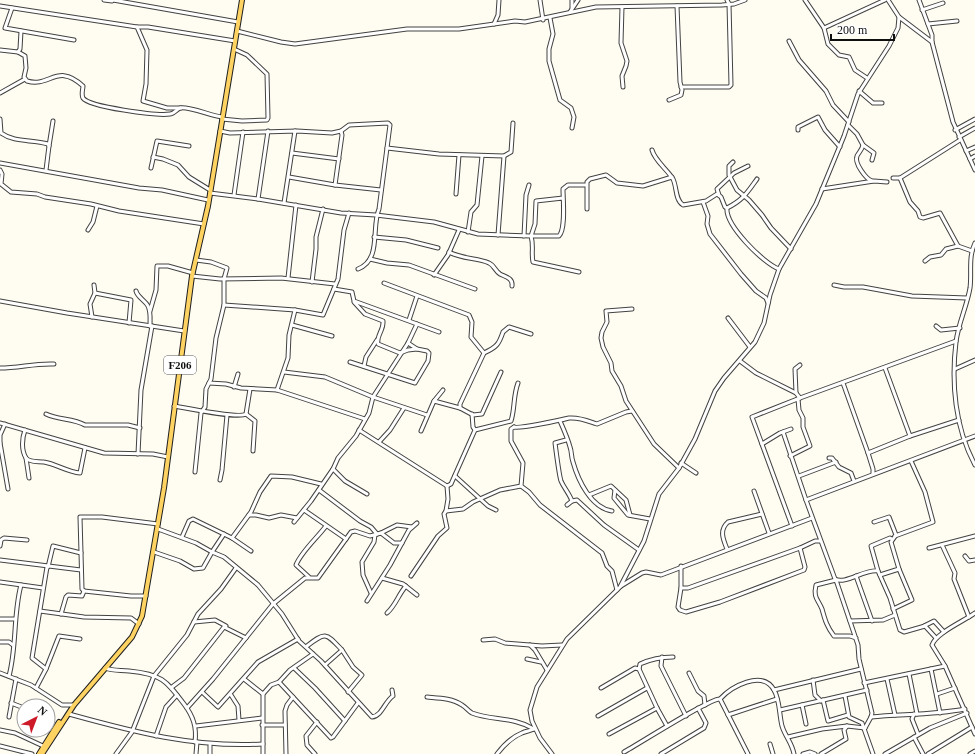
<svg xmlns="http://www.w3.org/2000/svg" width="975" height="754" font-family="Georgia,serif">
  <rect width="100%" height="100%" fill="#fffcf1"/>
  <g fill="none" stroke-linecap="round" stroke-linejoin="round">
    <g stroke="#424242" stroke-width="5">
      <g id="minor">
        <path d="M104 0 112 1"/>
        <path d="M113 0 238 22"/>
        <path d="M540 0 543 20"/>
        <path d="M805 0 824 28 828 44 839 55 849 57 855 70 867 78"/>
        <path d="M888 0 899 17 932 42 953 122 975 170"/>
        <path d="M919 0 932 35V42"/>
        <path d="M0 6 137 27 147 50 146 84 143 101 167 108H181"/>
        <path d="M622 7 621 43 627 61 626 66 622 76 623 87"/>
        <path d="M12 8 5 28 74 40"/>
        <path d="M572 8V0"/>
        <path d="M922 10 943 3"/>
        <path d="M570 12 578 0"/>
        <path d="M550 18 553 34 549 49V61L560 100 571 108 574 117 572 128"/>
        <path d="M494 24 498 15 499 0"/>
        <path d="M928 24 957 21"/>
        <path d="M137 27H148L235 41"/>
        <path d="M824 28 885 0"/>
        <path d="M237 31 281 42 295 44 407 29H459L515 21 525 22 596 7 722 5 734 4 745 0"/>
        <path d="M789 41 799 60 826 91 833 105 849 122"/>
        <path d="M0 50 18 52 25 56 26 68 24 77 27 81C50 88 57 62 83 86 83 89 81 94 83 98 89 107 157 116 170 114 174 114 176 110 180 108 188 106 212 116 222 117"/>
        <path d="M18 52 20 49 21 31"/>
        <path d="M681 87H729L731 85 729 4 727 0"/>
        <path d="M859 91 873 103H882"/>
        <path d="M0 93 25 79"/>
        <path d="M669 100 681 95 682 90 680 82 677 6"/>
        <path d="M0 119 1 133C15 143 32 139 48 144L49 146 46 170"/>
        <path d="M222 119 242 121 267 120 268 118 267 74 247 55 234 49"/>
        <path d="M848 125 857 134 863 145C862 150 859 152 857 156 854 163 866 179 872 181"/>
        <path d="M798 130V127L818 117 825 130 840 147"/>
        <path d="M955 130 975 119"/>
        <path d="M220 131 230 133 297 131 332 133 341 131 349 125 388 123 390 125 379 209C371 227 382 260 358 269"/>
        <path d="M959 137 975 128"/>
        <path d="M863 145 874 153 872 160"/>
        <path d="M49 146 53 121"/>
        <path d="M387 148 439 154 504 156 511 152 513 123"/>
        <path d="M652 150C655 161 667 169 673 179 677 187 675 200 683 205L706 201 717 194 721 197 725 207 727 208C743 200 747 193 757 179"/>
        <path d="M966 151 975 147"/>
        <path d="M292 153 339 159"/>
        <path d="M153 157 163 159 178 165 189 177 210 190"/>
        <path d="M970 159 975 156"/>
        <path d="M733 162 729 166V175L737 190 749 200 762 215 771 228 791 249"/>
        <path d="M0 163 139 188 162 190 208 200"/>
        <path d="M151 168 157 141 189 146"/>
        <path d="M0 170 2 174 1 184 11 192 37 194 45 197 91 204 119 211 204 224"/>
        <path d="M289 177 335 185 342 135 341 131"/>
        <path d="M893 178H900L960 140"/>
        <path d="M900 178 910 202 918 211 920 217 923 218 940 213 958 246 972 251"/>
        <path d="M335 185 381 190"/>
        <path d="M822 189 874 181 887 182"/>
        <path d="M210 193 258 199 341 213 376 215 434 222 478 234 531 236C534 246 531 253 533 262L579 272"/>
        <path d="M456 194 459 155"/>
        <path d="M234 195 243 132"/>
        <path d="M719 195 717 189 734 173 748 166"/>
        <path d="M563 198 536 201 535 224 531 236H559C566 229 563 199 563 189L568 185H586"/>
        <path d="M258 199 268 131"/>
        <path d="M703 202 708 216 707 224 710 234 741 274 756 291 766 298 768 303"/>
        <path d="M284 203 295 131"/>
        <path d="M727 208C725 225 763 263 779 269"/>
        <path d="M587 209V182L590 179 606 175 617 183 643 186 672 177"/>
        <path d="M88 230 93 222 97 206"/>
        <path d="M468 232 471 212 477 205 482 156"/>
        <path d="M498 235 504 156"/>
        <path d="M524 236 526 195 529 185"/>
        <path d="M374 237 406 240 438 248"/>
        <path d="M975 243C968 257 972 274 970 288 967 306 958 324 956 342 951 383 955 428 975 465"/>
        <path d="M449 252C462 259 478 258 489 263 494 265 495 271 500 274 506 277 513 278 512 286"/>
        <path d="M370 259 387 263 409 265 475 289"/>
        <path d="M925 261 930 257 941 255 946 249 958 246"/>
        <path d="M434 275 448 255 459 230"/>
        <path d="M192 276 220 279 281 278 335 284"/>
        <path d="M288 278 296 205"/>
        <path d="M312 282 316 249V237L323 209"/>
        <path d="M384 283 469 315 472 322 471 337 484 353 460 404V408L473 415 482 414 501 372"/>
        <path d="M834 285 844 287H863L912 296 967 298"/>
        <path d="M334 289 352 292 354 301 439 332"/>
        <path d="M136 291C138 298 145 300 148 306 151 312 150 319 150 326"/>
        <path d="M95 293 131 300 129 323"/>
        <path d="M0 301 67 313 184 331"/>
        <path d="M354 302 365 314 383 321C384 330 376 336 378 344L400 353 408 350 417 349"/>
        <path d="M224 305 295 310 323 315 338 279 344 230 349 213"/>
        <path d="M632 309 606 311 607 322 602 332 601 338 603 347 611 363 612 371 621 386 626 401 654 444 679 468"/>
        <path d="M150 311 156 290 157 266H168L193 273"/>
        <path d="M92 317 90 304 95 293 94 285"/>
        <path d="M728 318 750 347"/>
        <path d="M409 320 417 296"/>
        <path d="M292 325 332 336"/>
        <path d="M936 326 941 330 960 328"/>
        <path d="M484 353C497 347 499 344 503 332L509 327 531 334"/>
        <path d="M740 361 756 373 796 393"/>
        <path d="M350 362 415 383 428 361 429 353 427 351 417 349 408 343"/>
        <path d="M800 365 795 369 796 393 800 398"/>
        <path d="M364 366 366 357 377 340"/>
        <path d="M0 368C19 368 35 363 54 364"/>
        <path d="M885 368 910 436"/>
        <path d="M955 369 975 360"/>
        <path d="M284 372 325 377 373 397 427 415"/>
        <path d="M209 383 226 384 241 388 277 390 365 419"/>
        <path d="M843 383 868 453 873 469V474"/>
        <path d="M234 387 238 374"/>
        <path d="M277 390 288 358 289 335 295 310"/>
        <path d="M434 401 443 390"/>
        <path d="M174 406C186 408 239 419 246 414"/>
        <path d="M46 414C58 420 73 418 85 425H128L140 428"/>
        <path d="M246 414 255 421 253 451"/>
        <path d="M246 414 250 389"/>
        <path d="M472 414 473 427 475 430"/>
        <path d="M560 421C564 430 568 439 570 447 572 452 571 457 573 462 578 480 591 508 612 511"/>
        <path d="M0 423 104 453 153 454 168 457"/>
        <path d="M514 427 511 429V441L523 463 521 486 529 492 540 505 602 553 607 566 612 571 617 590"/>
        <path d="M514 427C519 429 561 420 569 418 580 417 588 421 597 424L626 412 632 411"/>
        <path d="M25 430C22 438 21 450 26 458 30 463 39 461 44 462 56 464 68 472 80 473L85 448"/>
        <path d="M359 430 447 486 451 484 475 430 511 421C515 409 513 396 518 383"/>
        <path d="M421 431 434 401 460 408"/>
        <path d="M783 432 806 500"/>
        <path d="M566 440 555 443C556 450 559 475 561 481 564 488 569 493 572 501L567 505"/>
        <path d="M379 442 390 430 404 408"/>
        <path d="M0 443 8 489"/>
        <path d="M0 443V435L5 424"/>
        <path d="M762 444 780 433 791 429"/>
        <path d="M868 453 910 436 959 420"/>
        <path d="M138 454 141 390 152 326"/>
        <path d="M790 456 810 446 803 427V418L799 410 798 399"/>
        <path d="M26 458 29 478"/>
        <path d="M829 458H832L839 467 851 473 854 481"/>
        <path d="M681 463 696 473"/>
        <path d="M333 469 345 481 367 494"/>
        <path d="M195 472 201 413 205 407 206 389 211 379 216 338 224 305V279L227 268 211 262 196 260"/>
        <path d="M455 476 488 506 496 510"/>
        <path d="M799 476 836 462"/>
        <path d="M220 480 222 470 227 415"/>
        <path d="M319 490 360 521 371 527 377 534"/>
        <path d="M615 490 614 498 628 515 650 519"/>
        <path d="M754 491 769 533"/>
        <path d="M589 495 611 486 626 500 630 515"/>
        <path d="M572 501 577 500 604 525 639 550"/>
        <path d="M304 510 346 539"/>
        <path d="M446 511 448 499 447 486"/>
        <path d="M249 515H256L269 518 281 515 297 518"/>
        <path d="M294 522 311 501 333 469 338 458 356 436 369 413 373 397 408 343 417 324"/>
        <path d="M874 522 889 517 896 535 891 542 899 569 880 575"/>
        <path d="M792 526 752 417 800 398 956 341"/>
        <path d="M158 529 196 543 212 552 224 534"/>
        <path d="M381 533 397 525 412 527"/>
        <path d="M895 536 933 522 925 492 911 461"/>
        <path d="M182 537 189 521 193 519 232 538 251 551"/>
        <path d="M232 538 251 512 260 492 271 476 292 477 321 484"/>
        <path d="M942 545 955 573 954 579 969 617"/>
        <path d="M0 546 1 540 4 538 27 540"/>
        <path d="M929 548 975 536"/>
        <path d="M727 549C723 539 719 530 728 522L762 514"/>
        <path d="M154 552 180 561 194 569 203 568 212 552 224 557 258 585 282 614 299 641 321 661 372 717C382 716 385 701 393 696L392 690"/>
        <path d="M965 556 969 561 975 560"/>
        <path d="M0 560 81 570"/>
        <path d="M681 566V588L678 607 680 610 686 612 720 602 804 570 805 567 800 548 815 541H820"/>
        <path d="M48 567 53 546 81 553"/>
        <path d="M878 571 871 546 890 538 892 539"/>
        <path d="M411 576 438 536 447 528 444 514 446 511 463 509 473 502 500 490 521 486"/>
        <path d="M856 576 872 621"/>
        <path d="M309 577 296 565C301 552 317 538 326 526"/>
        <path d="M382 578 403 584 417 595"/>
        <path d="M0 582 43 588"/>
        <path d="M621 586 642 573 646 572 661 575 812 518"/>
        <path d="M681 588H688L800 548"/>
        <path d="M84 591 82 589 80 517H102L158 524"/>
        <path d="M84 591 131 596H146"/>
        <path d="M371 593 363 575 362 562 374 542 375 535"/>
        <path d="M367 601 390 565 409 530 417 523"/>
        <path d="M893 609 912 600 899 569"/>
        <path d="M40 611 84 617 131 618 139 624"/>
        <path d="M387 613C396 605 398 595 406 586"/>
        <path d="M975 613C964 621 936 633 932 645L945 666 975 734"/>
        <path d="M61 614 66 597 68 595 82 596 84 591"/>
        <path d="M0 619H15"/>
        <path d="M850 621 883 620 895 615"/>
        <path d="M194 622 215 620 226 626"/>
        <path d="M924 626 934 621 944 632"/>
        <path d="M856 638 850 636H834C827 627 825 620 822 609 818 599 813 598 816 585L836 580 858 645 859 659 872 713 871 717 865 728"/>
        <path d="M936 638 925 626 904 632 900 630 890 598 878 571C864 569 845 585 835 579L806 500 975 436"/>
        <path d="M483 640 495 639 505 643 542 646 562 645"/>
        <path d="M0 642H9L13 645"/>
        <path d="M530 645 535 650 547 670"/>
        <path d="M307 646C326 631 326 633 342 650L325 665"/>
        <path d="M342 650 353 667 362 675 348 692"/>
        <path d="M662 657 661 666 686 716"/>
        <path d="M527 659 541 662"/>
        <path d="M105 668C113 671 120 670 129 671 161 674 166 680 184 704 193 716 197 727 195 742"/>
        <path d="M294 668 315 688 345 721"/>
        <path d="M46 669 32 658 47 567"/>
        <path d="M639 669 640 664C651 659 661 657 673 657"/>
        <path d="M931 669 940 713"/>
        <path d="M0 673 31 685 62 705H74"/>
        <path d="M689 673 698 691 704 696 705 705"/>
        <path d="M909 674 917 714"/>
        <path d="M9 676C17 646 13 615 21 585"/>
        <path d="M244 679 263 694"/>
        <path d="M887 679 895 715"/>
        <path d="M813 680 815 695 821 701"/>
        <path d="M279 682 331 738 333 737 358 703"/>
        <path d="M864 683 945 666"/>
        <path d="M172 687 184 678 224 627 246 638"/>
        <path d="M36 688 46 669 59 636 80 639"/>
        <path d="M601 688 635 668 639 669 657 708 667 726"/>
        <path d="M774 690 861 669"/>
        <path d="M202 692 218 707 258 662 298 639"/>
        <path d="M937 694 955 688"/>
        <path d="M231 695 238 706 239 720"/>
        <path d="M845 696 849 717 862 723 873 754"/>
        <path d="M427 697C438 698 452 698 462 705 466 707 468 711 472 713 493 721 512 716 534 729"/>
        <path d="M720 699 748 754"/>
        <path d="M823 700 828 721 848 715"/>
        <path d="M11 703 24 708"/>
        <path d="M802 705 806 724"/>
        <path d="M187 708 213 679 273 604 305 578H318L351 532 355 531 370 536 381 533 394 543H402"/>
        <path d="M780 710 867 690"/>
        <path d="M69 714C134 732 194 748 263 744"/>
        <path d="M914 714 912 719 918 734"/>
        <path d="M728 715 777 699"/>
        <path d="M598 716 647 688"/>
        <path d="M9 717 16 679"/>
        <path d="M871 717C903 714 934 715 965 709"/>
        <path d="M262 725H285"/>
        <path d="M196 726 262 718"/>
        <path d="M0 730 15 733 43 746"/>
        <path d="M609 734 657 708"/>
        <path d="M156 736 166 707 177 695"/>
        <path d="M788 737 822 729 847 726 865 728"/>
        <path d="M914 737 923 754"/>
        <path d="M770 744 773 754"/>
        <path d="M210 745V754"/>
        <path d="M0 746 32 754"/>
        <path d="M624 752C637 745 712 697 720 699 731 687 762 669 774 690 780 700 779 714 782 726 785 736 792 743 794 754"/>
        <path d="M116 754 132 732 154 676 187 635 198 614 221 589 236 568"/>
        <path d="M196 754 197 742"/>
        <path d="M263 754V694L271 685 279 682 290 670 313 654"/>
        <path d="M286 754 285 711 287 705 293 697"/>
        <path d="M315 754 307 745 306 736 317 722"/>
        <path d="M497 754C503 746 512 737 522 733 526 731 530 731 534 729"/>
        <path d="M552 754 540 738 532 721 530 710 537 687 567 639 620 587 644 541 659 494 679 468 695 439 715 391 724 378 755 342 764 323 770 295 779 269 816 204 844 136 858 94 889 46 898 28 899 17"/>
        <path d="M661 754 704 728 706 723 698 708"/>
        <path d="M803 754 810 752 815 754"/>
        <path d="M821 754 846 739 844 730 847 726"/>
        <path d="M885 754 930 728 967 713"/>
        <path d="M928 754 972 727"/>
        <path d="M970 754 975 751"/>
      </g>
    </g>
    <g stroke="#202020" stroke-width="6">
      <g id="major">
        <path d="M39 754 59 722"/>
        <path d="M42 754 74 705 132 637 142 616 164 488 192 276 208 206 242 0"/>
      </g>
    </g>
    <use href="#minor" stroke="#fff" stroke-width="3"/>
    <use href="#major" stroke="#ffd361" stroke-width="4"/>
  </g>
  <g text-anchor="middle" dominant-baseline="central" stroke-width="4" stroke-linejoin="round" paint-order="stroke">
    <rect fill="#fff" stroke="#575757" stroke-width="1" x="164" y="356" width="32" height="18" rx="3"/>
    <g font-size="11" font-weight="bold" fill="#0f0f0f">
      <text x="180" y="365">F206</text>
    </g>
  </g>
  <g transform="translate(36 718) rotate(42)"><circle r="19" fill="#ffffff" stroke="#9f9f9f"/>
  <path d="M0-3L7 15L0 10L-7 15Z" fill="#cd1928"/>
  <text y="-6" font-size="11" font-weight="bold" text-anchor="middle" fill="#0f0f0f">N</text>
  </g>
  <path d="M831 34v6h63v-6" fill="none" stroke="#0f0f0f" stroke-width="2"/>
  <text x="837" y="34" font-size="12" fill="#0f0f0f" stroke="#ffffff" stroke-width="3" paint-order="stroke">200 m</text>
</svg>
